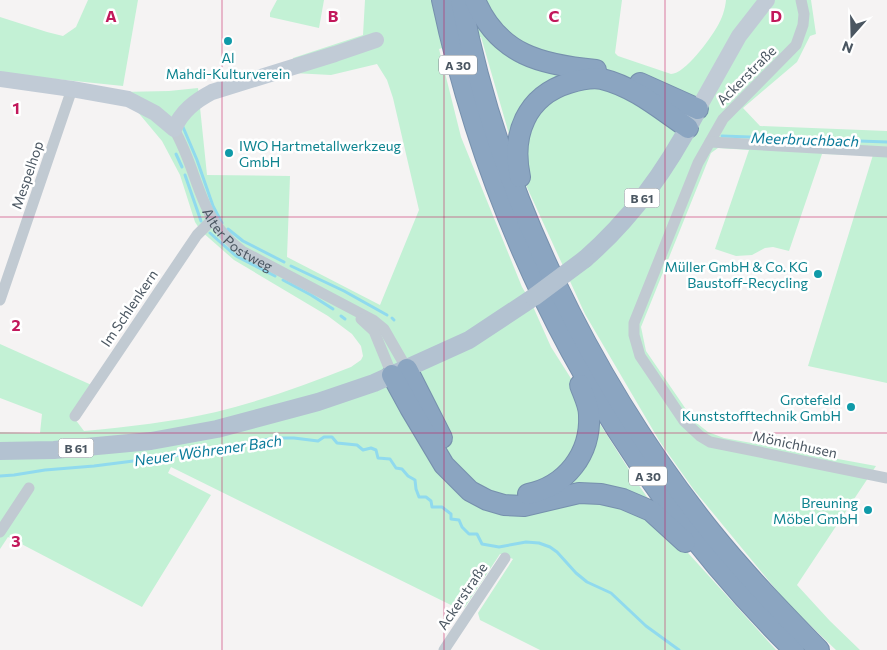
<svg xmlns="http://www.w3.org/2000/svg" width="887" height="650" font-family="Commissioner,sans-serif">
  <rect width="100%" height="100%" fill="#f5f3f3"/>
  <g fill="#c3f1d5">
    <path d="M88 0H138L123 86 7 74 0 71V17L47 32 63 36 76 27Z"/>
    <path d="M277 0H324L319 28 270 17V13Z"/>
    <path d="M365 0H622L615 53 618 56 671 74C685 74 710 39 717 27 722 18 725 10 726 0H811L816 34 810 36 797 62 743 108 760 126 887 131V383L808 366 873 155 822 154 789 251 773 247 765 248 752 255 736 256 715 249 749 150 718 148 711 153 641 327 646 351 694 421 708 432 724 438 876 466 797 585 830 621 860 650H836L787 603 694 490 660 442 585 314 520 172 481 37 439 49 461 137 522 287 531 302 551 347 640 487 679 543 776 650H540L480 620 478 613 513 559 500 554 465 607 457 608 171 467 168 473 211 495 142 607 8 537 0 549V432L40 433 42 414 0 398V344L96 387 75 419 84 431C128 427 172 422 216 412 262 401 307 384 351 367L361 360 363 356 361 346 352 334 328 316 234 260 201 231 195 222 180 175 162 141 121 92 169 91 198 88 207 175 290 176 287 257 380 305 419 210 393 98 387 80 377 64 331 75 293 73V58L363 35Z"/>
  </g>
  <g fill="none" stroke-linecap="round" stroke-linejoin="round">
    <g stroke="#90daee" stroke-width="3">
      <path d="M183 127 197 160 213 206 222 223"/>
      <path d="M722 136 887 142"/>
      <path d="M176 154 182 167"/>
      <path d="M185 175 201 221"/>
      <path d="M228 229 243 241 284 262"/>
      <path d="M210 233 236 256 275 276"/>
      <path d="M291 266 344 291 387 315"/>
      <path d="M283 280 311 295 333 309"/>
      <path d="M341 316 345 319"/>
      <path d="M392 318 394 320"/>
      <path d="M0 476 14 475 45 470 94 466 212 451 274 438H294L318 441 324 437H332L337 443 357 445 363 450 371 448 376 450 378 458 390 459 396 468 402 469 408 476 415 480 416 489 419 497H426L431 501 432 507H442L451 514V519L459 520 462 527 469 534H477L482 544 499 547 526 542 539 543 550 547 557 552 576 573 587 582 611 593 646 626 679 650"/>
    </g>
    <g stroke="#7690ad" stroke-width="22">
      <g id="highway">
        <path d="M442 0C494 245 616 474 794 650"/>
        <path d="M461 0C497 190 591 382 712 533 745 574 782 612 819 650"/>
        <path d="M475 0C498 55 542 65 596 70"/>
        <path d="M640 83 698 109"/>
        <path d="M520 177C511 135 526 96 569 83 579 80 592 77 602 79 635 87 661 110 688 128"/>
        <path d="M407 369 442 438"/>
        <path d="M392 375 410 408 444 465 470 491 487 500 504 505 524 506 579 493 601 494 623 499 651 511 685 542"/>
        <path d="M528 494C566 486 591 454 589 415 589 405 583 394 580 385"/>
      </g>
    </g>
    <g stroke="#c1cad2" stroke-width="11">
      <path d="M801 0 804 14 803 25 796 45 723 119 698 163 634 323V335L640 356 684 421 700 436 710 442 887 478"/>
      <path id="s1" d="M174 129C200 174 197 218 242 251L373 320 384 329 407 369"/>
      <path d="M710 142 887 152"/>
      <path d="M0 300 72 89"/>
      <path d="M361 319 374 331 392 375"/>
      <path d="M75 416 197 235 212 220"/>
      <path d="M0 532 29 488"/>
      <path d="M444 650 505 558"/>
    </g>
    <g stroke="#c1cbd6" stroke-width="16">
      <path d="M0 79 72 89 128 99 155 113 174 129C182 111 195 101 212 92L335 54 376 40"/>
      <path d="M698 109 739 36 767 0"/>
    </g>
    <g stroke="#b3c2d1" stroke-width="18">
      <path d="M585 259C631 219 667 169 695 115"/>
      <path d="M0 451 54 450 151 441 217 429 318 402 374 383 469 340 534 297"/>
    </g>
    <use href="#highway" stroke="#8ba5c1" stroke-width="20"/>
    <path stroke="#b3c2d1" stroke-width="18" d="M534 297 585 259"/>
  </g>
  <path fill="none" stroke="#c2185b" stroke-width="1" stroke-opacity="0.55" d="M222 0V650M444 0V650M665 0V650M0 217H887M0 433H887"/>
  <g fill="#0f9aa8" stroke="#fff" stroke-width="2">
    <circle cx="228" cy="41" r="5"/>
    <circle cx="229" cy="153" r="5"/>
    <circle cx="818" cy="274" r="5"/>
    <circle cx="851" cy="407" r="5"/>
    <circle cx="868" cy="510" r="5"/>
  </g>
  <g text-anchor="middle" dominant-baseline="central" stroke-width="5" stroke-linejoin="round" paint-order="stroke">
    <g fill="#fff" stroke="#808990" stroke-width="1">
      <rect x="439" y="55.5" width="38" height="19" rx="4"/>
      <rect x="624.5" y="188.5" width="35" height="19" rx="4"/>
      <rect x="58.5" y="438.5" width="35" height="19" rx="4"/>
      <rect x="629" y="466.5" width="38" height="19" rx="4"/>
    </g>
    <g font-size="12" font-weight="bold" fill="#4a5661">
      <text x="458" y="65">A 30</text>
      <text x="642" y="198">B 61</text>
      <text x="76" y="448">B 61</text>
      <text x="648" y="476">A 30</text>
    </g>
    <g font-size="14" fill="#0d838f" stroke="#fff" text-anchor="end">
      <text x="228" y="57" text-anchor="middle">Al<tspan x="228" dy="16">Mahdi-Kulturverein</tspan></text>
      <text x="239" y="145" text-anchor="start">IWO Hartmetallwerkzeug<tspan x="239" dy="16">GmbH</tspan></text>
      <text x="808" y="266">Müller GmbH &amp; Co. KG<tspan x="808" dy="16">Baustoff-Recycling</tspan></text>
      <text x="841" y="399">Grotefeld<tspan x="841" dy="16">Kunststofftechnik GmbH</tspan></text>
      <text x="858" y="502">Breuning<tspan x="858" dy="16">Möbel GmbH</tspan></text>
    </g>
    <g font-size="14" fill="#4a5661" stroke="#fff">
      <text transform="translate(746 75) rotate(-45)">Ackerstraße</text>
      <text transform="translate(27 175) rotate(-71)">Mespelhop</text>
      <text stroke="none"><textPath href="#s1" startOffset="131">Alter Postweg</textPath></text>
      <text transform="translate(129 308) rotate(-56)">Im Schlenkern</text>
      <text transform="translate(795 444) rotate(12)">Mönichhusen</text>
      <text transform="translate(462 596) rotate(-56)">Ackerstraße</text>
    </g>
    <g font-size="15" font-style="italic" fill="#0c7c9b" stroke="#fff">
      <text transform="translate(805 139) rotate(2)">Meerbruchbach</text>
      <text transform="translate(208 450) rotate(-8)">Neuer Wöhrener Bach</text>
    </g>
  </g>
  <g font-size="16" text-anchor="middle" font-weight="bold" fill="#c2185b" stroke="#fff" stroke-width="5" stroke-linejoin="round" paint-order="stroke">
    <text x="111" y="22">A</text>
    <text x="333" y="22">B</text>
    <text x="554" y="22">C</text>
    <text x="776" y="22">D</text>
    <text x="16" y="114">1</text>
    <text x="16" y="331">2</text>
    <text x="16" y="547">3</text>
  </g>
  <g transform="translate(852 35) rotate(200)" stroke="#ffffff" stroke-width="4" paint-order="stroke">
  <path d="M0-4L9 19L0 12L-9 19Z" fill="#4a5661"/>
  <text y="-8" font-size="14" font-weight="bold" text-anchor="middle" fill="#4a5661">N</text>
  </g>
</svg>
